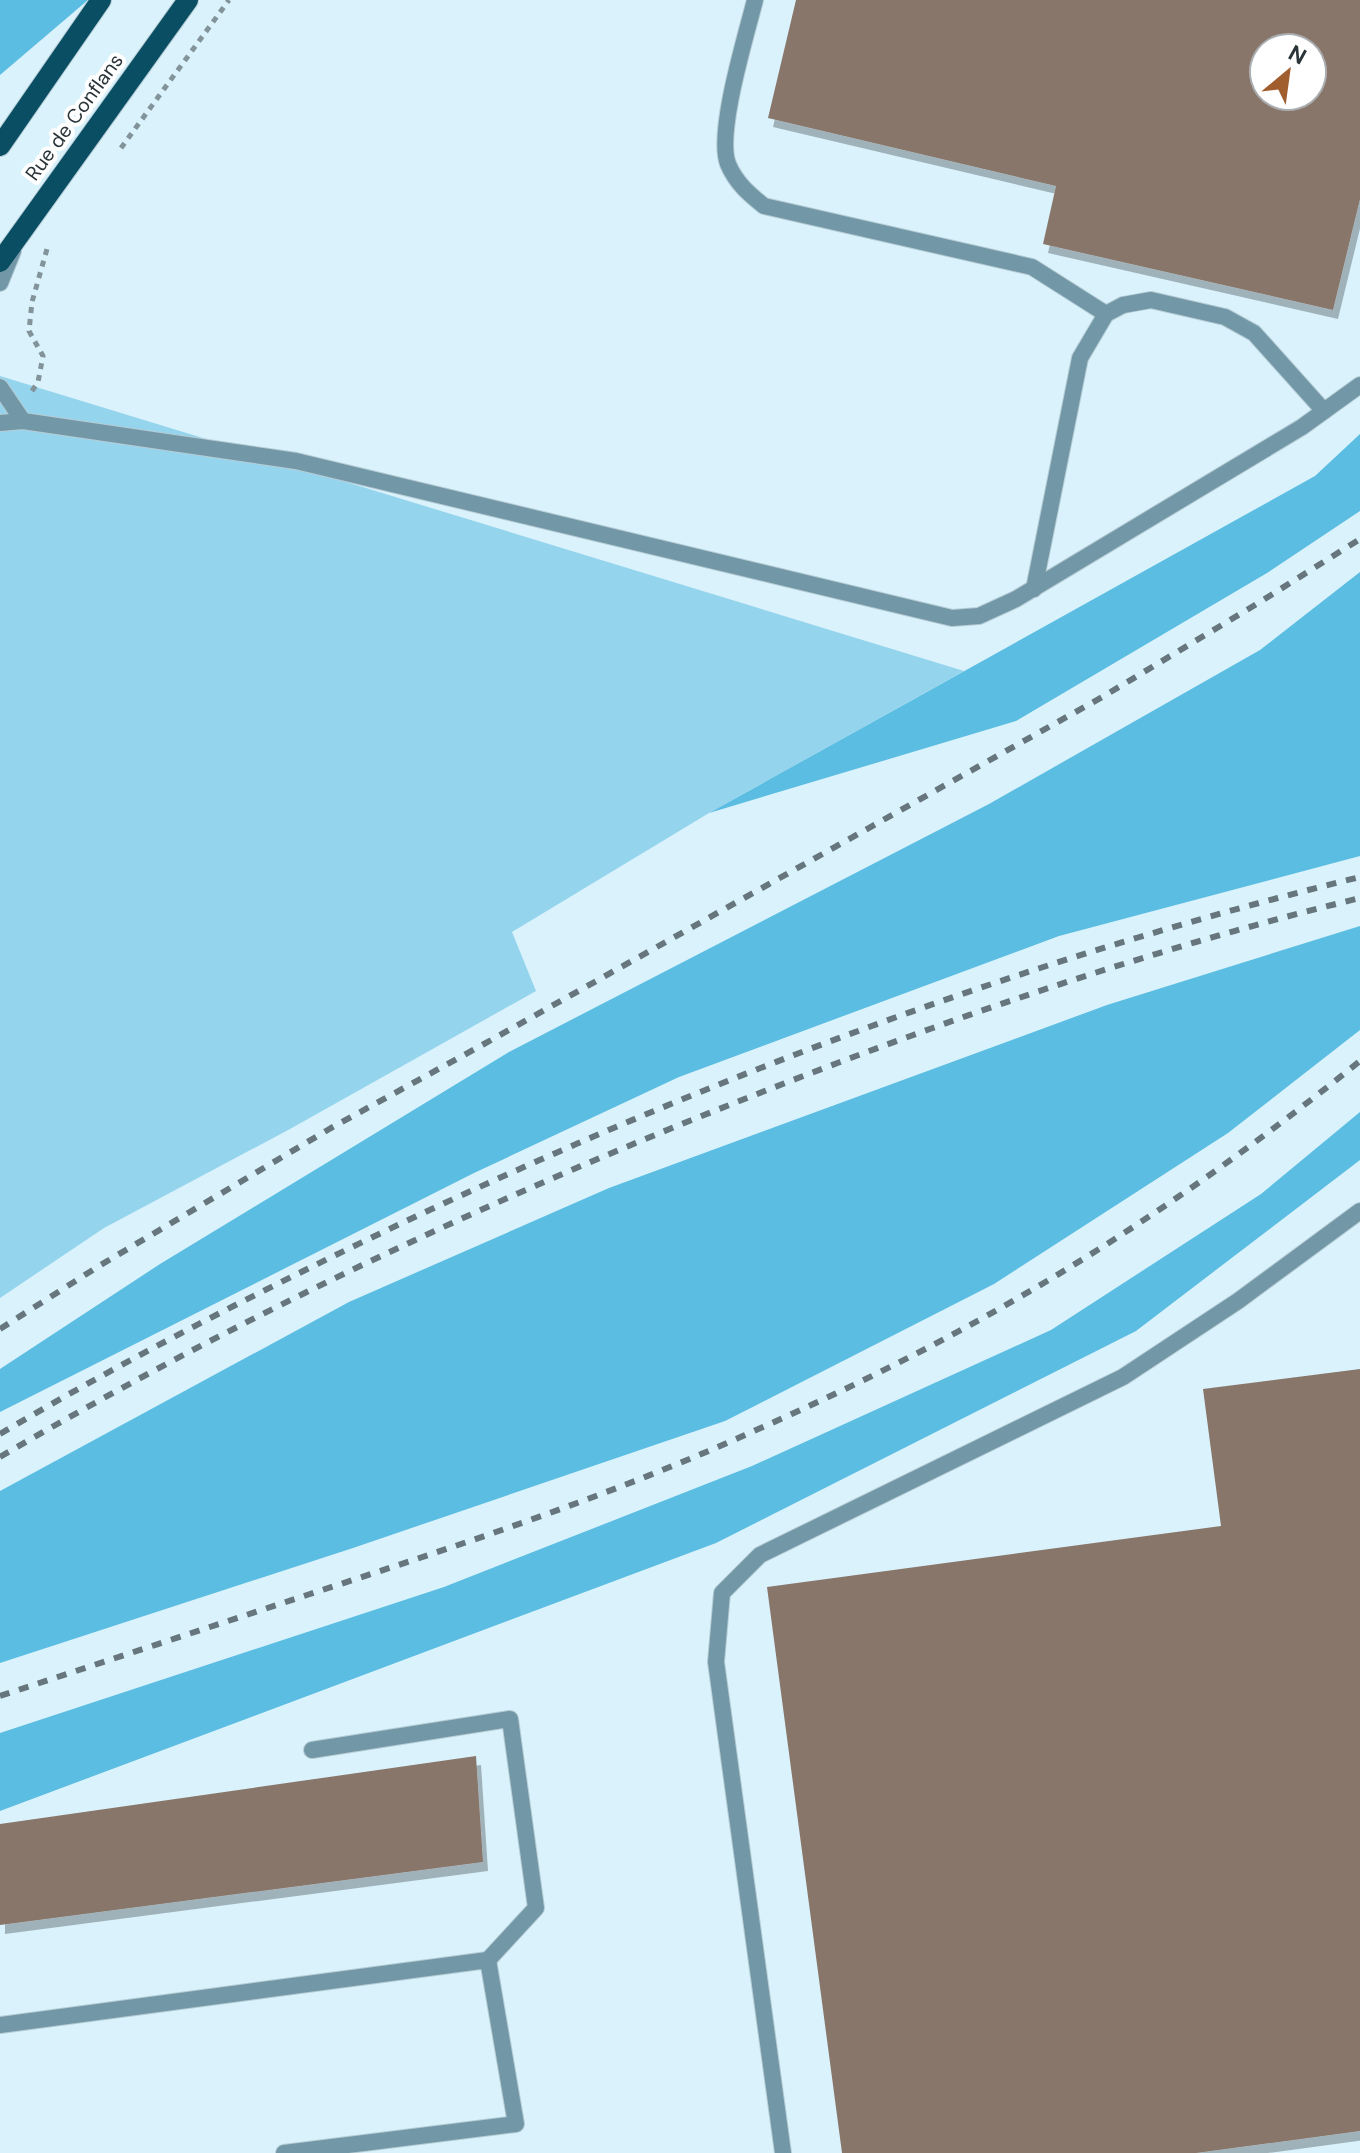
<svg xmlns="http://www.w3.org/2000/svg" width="1360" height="2153" font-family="'DM Sans',sans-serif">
  <defs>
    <filter id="shadow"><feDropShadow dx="5" dy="9" stdDeviation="0" flood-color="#0004"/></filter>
  </defs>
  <rect width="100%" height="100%" fill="#d9f2fc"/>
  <path fill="#95d4ed" d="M0 376 964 671 709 813 512 932 536 991 290 1129 104 1228 0 1298Z"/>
  <g fill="#5bbde1">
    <path d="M0 0H88L0 75Z"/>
    <path d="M1360 434V511L1267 573 1016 721 709 813 1315 476Z"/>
    <path d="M1360 572V856L1059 936 679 1077 474 1173 0 1412V1369L160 1264 509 1052 989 804 1260 650Z"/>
    <path d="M1360 926V1030L1228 1133 994 1284 725 1421 353 1548 0 1663V1491L349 1302 609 1188 1107 1005Z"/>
    <path d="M1360 1112V1160L1136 1331 716 1543 0 1811V1733L444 1587 752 1466 1051 1330 1261 1194Z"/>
  </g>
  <g fill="#89766a" fill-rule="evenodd" filter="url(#shadow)">
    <path d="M796 0H1360V199L1333 310 1043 244 1056 186 768 118ZM1264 48H1312V96H1264Z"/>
    <path d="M1360 1369V2131L1196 2153H842L767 1587 1221 1526 1203 1389Z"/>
    <path d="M476 1756 483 1862 0 1925V1824Z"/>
  </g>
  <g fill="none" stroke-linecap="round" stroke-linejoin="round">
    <g stroke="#b6ccd5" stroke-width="18">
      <g id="service">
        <path d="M755 0C746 36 716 133 728 164 736 183 749 194 764 206L1032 267 1106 314"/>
        <path d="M0 283 13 251"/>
        <path d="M0 387 23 421"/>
        <path d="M0 423 23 421 296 461 952 618 979 616 1016 599 1302 427 1360 385"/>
        <path d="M1034 589 1080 358 1106 314 1123 305 1151 300 1225 317 1254 333 1324 411"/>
        <path d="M312 1750 510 1719 536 1908 488 1960"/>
        <path d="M0 2025 488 1960 516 2124 284 2153"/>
        <path d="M783 2153 716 1662 722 1593 760 1555 1123 1377 1238 1301 1360 1211"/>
      </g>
    </g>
    <g stroke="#b6ccd5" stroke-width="22">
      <g id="primary">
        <path d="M0 146 101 0"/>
        <path d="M0 262 188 0"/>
      </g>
    </g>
    <g stroke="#82939a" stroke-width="5" stroke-dasharray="6 6" stroke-linecap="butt">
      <path d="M121 148 229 0"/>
      <path d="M32 391 38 382 43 356 29 331 32 302 47 249"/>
    </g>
    <use href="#service" stroke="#7297a6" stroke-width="16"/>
    <use href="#primary" stroke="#094e63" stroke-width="20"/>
    <g stroke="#66767c" stroke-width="6" stroke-dasharray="10 10" stroke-linecap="butt">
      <path d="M0 1329 99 1266 331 1128 484 1044 1104 696 1260 602 1360 539"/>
      <path d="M0 1434C130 1357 264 1289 400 1224 708 1078 1029 958 1360 877"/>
      <path d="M0 1457C239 1317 490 1199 747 1098 947 1019 1151 949 1360 898"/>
      <path d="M0 1696C103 1662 207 1628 310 1594 457 1546 604 1498 745 1435 831 1397 916 1356 997 1310 1125 1238 1246 1153 1360 1061"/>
    </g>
  </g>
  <g text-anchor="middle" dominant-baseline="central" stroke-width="8" stroke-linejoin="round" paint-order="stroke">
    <g font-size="20" fill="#2b3539" stroke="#fff">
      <text transform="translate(74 117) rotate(-54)">Rue de Conflans</text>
    </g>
  </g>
  <g transform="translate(1288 72) rotate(29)"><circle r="38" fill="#ffffff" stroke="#aaaeb0" stroke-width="2"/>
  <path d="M0-6L14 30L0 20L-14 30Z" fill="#a05d2d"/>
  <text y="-12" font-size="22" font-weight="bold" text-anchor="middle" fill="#2b3539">N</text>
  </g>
</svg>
